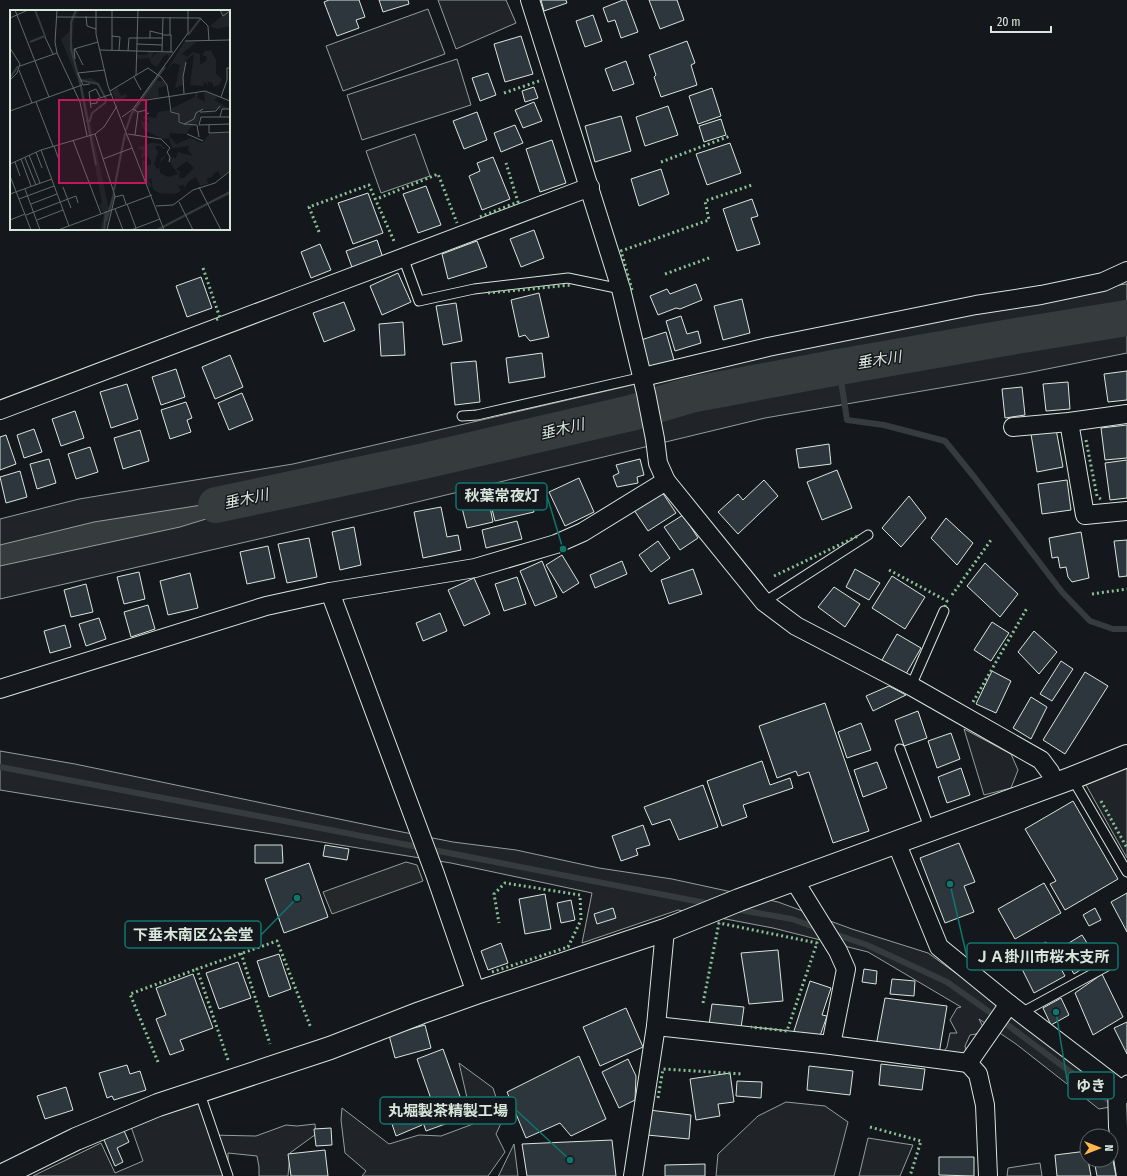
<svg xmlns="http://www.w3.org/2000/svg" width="1127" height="1176" font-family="'Fira Sans Condensed','Noto Sans JP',sans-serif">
  <rect width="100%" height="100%" fill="#14181c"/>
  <g fill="#202428" stroke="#939e99">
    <path d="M438 0H506L516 23 456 49Z"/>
    <path d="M428 9 445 54 343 91 326 46Z"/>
    <path d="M457 59 471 105 362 140 347 95Z"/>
    <path d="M415 134 430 176 381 193 366 151Z"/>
    <path d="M1127 284V353L1027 373 765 418 388 509 0 599V519L79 499 293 464 709 367 1111 286Z"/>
    <path d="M964 729 1011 754 1018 770 1011 788 984 795Z"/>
    <path d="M0 751 75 764 387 829 453 842 516 850 599 868 672 879 778 902 852 929 928 953 1083 1065 1104 1087 1110 1107 1099 1109 1016 1044 979 1019 983 1027 982 1033 970 1035 965 1046 967 1053 960 1058 942 1054 947 1047 950 1033H957L950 1020 957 1008 961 1007 868 952 773 928 678 910 582 943 592 893 451 863 0 790Z"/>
    <path d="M1127 767V858L1086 785Z"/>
    <path d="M459 1063 493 1088 503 1119 496 1134 505 1152 488 1176H362L366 1171 345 1153 341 1120 342 1108 389 1144 419 1135 441 1136 473 1124Z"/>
    <path d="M201 1096 209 1135 256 1136 286 1125 297 1126 315 1124 316 1134 290 1153 288 1176H259V1167L257 1156 228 1153V1176H33L101 1143 115 1173 143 1161 129 1121Z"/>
    <path d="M786 1102 825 1106 848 1122 834 1176H716L718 1154 758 1116Z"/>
    <path d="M868 1138 913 1145 900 1176H859Z"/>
    <path d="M514 1144 518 1176H498L499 1175Z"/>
    <path d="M1040 1163 1042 1176H1007L1008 1168Z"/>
  </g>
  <path fill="#24282b" stroke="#939e99" d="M406 862 417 865 423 881 332 914 323 892Z"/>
  <path fill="#363b3e" stroke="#939e99" d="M333 480 180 527 0 566V545L94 522 265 495Z"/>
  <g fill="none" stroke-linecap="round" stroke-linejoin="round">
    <g stroke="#363b3e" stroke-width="6">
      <path d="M839 367 847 420 884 425 945 441 975 478 1062 592 1090 621 1113 629H1127"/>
      <path d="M0 767 279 820 711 904"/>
      <path d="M735 909 792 919 820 929"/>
      <path d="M832 933 867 945 947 982 1005 1023 1127 1114"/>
    </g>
    <path stroke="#363b3e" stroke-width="36" d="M216 505 424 461 631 413 690 395 839 367 1016 336 1127 318"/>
  </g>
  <g fill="#2c363c" stroke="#d8e6dc">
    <path d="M329 0H359L365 17 356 20 359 28 337 36 324 2Z"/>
    <path d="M379 0H408L409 4 383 12Z"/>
    <path d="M541 0H566L567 3 544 11Z"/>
    <path d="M623 0H626L638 32 621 38 615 20 608 22 603 8Z"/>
    <path d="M649 0H677L684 20 660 29Z"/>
    <path d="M593 15 602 41 585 47 576 21Z"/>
    <path d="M521 36 533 74 505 82 494 44Z"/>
    <path d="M687 41 695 63 691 65 697 85 661 97 654 77 656 75 649 55Z"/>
    <path d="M626 61 634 84 613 91 605 69Z"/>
    <path d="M488 73 496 95 480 101 472 78Z"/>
    <path d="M534 87 538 98 525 102 522 91Z"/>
    <path d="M712 88 721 116 698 124 689 96Z"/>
    <path d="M534 102 542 121 523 128 515 110Z"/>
    <path d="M668 106 678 135 645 146 636 117Z"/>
    <path d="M477 112 487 140 464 149 453 121Z"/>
    <path d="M621 116 631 151 595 162 585 126Z"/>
    <path d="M721 119 726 135 704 142 699 126Z"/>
    <path d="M515 125 523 143 501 152 494 133Z"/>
    <path d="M552 140 566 183 540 192 526 149Z"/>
    <path d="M730 143 741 173 707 185 696 154Z"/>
    <path d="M493 157 510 199 482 210 469 176 480 171 477 163Z"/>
    <path d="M661 169 669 194 639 206 631 179Z"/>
    <path d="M426 186 441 225 418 233 403 194Z"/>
    <path d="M368 193 383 233 353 244 338 203Z"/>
    <path d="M752 199 758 216 751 218 760 244 737 251 723 209Z"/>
    <path d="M534 230 544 258 521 267 510 239Z"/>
    <path d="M377 240 383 258 353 270 346 251Z"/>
    <path d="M477 241 487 267 448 279 442 254Z"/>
    <path d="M320 244 331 270 311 278 301 252Z"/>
    <path d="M398 273 411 302 382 315 370 286Z"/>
    <path d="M201 277 212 308 187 317 176 286Z"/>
    <path d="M696 284 702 300 680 309 676 308 658 315 650 296 667 289 670 294Z"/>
    <path d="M539 293 549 337 530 341 525 335 519 337 511 300Z"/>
    <path d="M742 299 750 333 723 340 714 306Z"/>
    <path d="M344 302 355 330 324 342 313 313Z"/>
    <path d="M456 303 462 341 443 345 436 306Z"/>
    <path d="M681 316 687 334 698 331 701 343 675 351 666 321Z"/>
    <path d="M403 322 405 355 381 356 379 324Z"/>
    <path d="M666 332 674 360 649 368 641 340Z"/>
    <path d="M542 353 545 377 509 383 506 358Z"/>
    <path d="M230 355 243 387 215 399 202 367Z"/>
    <path d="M476 361 480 402 455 405 451 363Z"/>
    <path d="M176 369 185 397 161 405 152 377Z"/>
    <path d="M1127 371V400L1108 402 1104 374Z"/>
    <path d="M1068 382 1070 409 1046 411 1043 384Z"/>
    <path d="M127 384 138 419 111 428 100 392Z"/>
    <path d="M1022 387 1025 415 1005 418 1002 389Z"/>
    <path d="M242 393 253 420 229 430 218 403Z"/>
    <path d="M186 402 192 418 187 420 191 432 170 439 161 410Z"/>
    <path d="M75 411 84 438 61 446 52 419Z"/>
    <path d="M1127 425V458L1105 460 1101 428Z"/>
    <path d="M34 429 42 452 24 458 17 435Z"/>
    <path d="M1056 429 1063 467 1037 472 1031 434Z"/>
    <path d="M140 430 149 461 123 469 114 438Z"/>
    <path d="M6 435 16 464 0 470V437Z"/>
    <path d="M829 444 831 464 799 468 796 449Z"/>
    <path d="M90 447 98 472 76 479 68 454Z"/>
    <path d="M49 459 56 483 37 489 30 464Z"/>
    <path d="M640 459 644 475 637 477 638 483 617 487 613 476 619 473 616 465Z"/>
    <path d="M1127 460V498L1110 500 1105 463Z"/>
    <path d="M837 470 852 508 822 520 807 482Z"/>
    <path d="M20 471 27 497 6 503 0 477Z"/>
    <path d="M579 478 594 512 565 526 549 492Z"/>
    <path d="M764 480 778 496 738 534 718 512 738 494 743 500Z"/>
    <path d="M1067 480 1071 510 1042 514 1038 484Z"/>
    <path d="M528 487 534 512 495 521 489 497Z"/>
    <path d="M662 492 676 513 648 531 634 510Z"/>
    <path d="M909 496 926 518 901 547 882 528Z"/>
    <path d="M489 502 493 522 467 528 462 508Z"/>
    <path d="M441 507 447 537 458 535 461 550 423 558 414 512Z"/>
    <path d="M683 515 698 538 680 550 664 527Z"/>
    <path d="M946 518 973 543 957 565 931 538Z"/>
    <path d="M517 521 522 539 486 548 482 530Z"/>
    <path d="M354 527 361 565 340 570 332 532Z"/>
    <path d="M1081 532 1089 578 1072 582 1068 577 1066 567 1060 568 1058 557 1052 558 1049 538Z"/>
    <path d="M309 538 317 577 287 583 278 544Z"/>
    <path d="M1127 540V576L1119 577 1114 541Z"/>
    <path d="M658 541 670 558 651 572 639 555Z"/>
    <path d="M268 546 275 578 247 584 240 552Z"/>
    <path d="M562 555 579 583 563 593 546 565Z"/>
    <path d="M542 561 557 597 535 606 520 571Z"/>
    <path d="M622 561 627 574 595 588 590 575Z"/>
    <path d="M985 563 1018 594 1000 617 967 586Z"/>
    <path d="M693 569 702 594 669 604 661 580Z"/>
    <path d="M855 569 880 583 869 600 846 587Z"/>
    <path d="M139 572 145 599 124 604 117 577Z"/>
    <path d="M190 573 198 608 168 615 160 581Z"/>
    <path d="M892 576 925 597 905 629 872 608Z"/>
    <path d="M517 577 526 604 504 611 495 584Z"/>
    <path d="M474 578 490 614 464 626 448 590Z"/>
    <path d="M86 584 93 612 71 617 64 590Z"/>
    <path d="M834 587 860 604 845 627 818 607Z"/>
    <path d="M148 605 155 629 131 637 124 612Z"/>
    <path d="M440 613 447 631 423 641 416 623Z"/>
    <path d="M99 618 106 639 86 646 79 624Z"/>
    <path d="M992 622 1009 633 991 661 974 650Z"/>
    <path d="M65 625 71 647 50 653 44 631Z"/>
    <path d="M1034 631 1057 652 1039 674 1018 652Z"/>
    <path d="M897 634 921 648 906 674 882 660Z"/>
    <path d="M1061 661 1073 669 1052 701 1040 694Z"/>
    <path d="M992 671 1011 681 996 713 976 704Z"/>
    <path d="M1085 672 1108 686 1065 754 1043 740Z"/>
    <path d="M889 686 906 695 873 711 866 696Z"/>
    <path d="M1031 697 1047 707 1031 739 1013 728Z"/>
    <path d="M825 703 869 831 833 843 809 772 798 776 796 771 777 778 759 726Z"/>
    <path d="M918 711 927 738 904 746 895 720Z"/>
    <path d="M861 723 871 750 847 758 838 732Z"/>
    <path d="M951 733 960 759 937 768 928 741Z"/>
    <path d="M762 761 770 785 790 778 793 788 743 805 747 817 722 826 707 781Z"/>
    <path d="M877 762 887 788 863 797 854 770Z"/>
    <path d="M961 768 970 795 947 803 938 777Z"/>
    <path d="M703 785 718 827 679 840 670 819 652 825 644 807Z"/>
    <path d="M1073 801 1118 879 1065 910 1050 884 1056 881 1025 829Z"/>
    <path d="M643 825 650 845 636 849 638 855 621 861 612 836Z"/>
    <path d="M959 843 975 882 964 886 974 912 945 923 920 858Z"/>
    <path d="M255 845H282L283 863H255Z"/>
    <path d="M325 845 349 849 347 860 323 856Z"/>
    <path d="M309 863 328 917 284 933 265 879Z"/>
    <path d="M1044 883 1061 913 1015 939 998 909Z"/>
    <path d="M1127 893V932L1111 902Z"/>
    <path d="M545 894 551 929 525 934 519 899Z"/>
    <path d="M571 900 575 920 561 923 557 903Z"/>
    <path d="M613 908 616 918 597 924 594 914Z"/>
    <path d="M1095 908 1101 920 1089 926 1083 915Z"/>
    <path d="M1082 935 1097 959 1074 974 1059 949Z"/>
    <path d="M1046 942 1065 976 1034 993 1016 957Z"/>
    <path d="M501 943 508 963 488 970 481 951Z"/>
    <path d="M778 950 783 1001 749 1004 741 953Z"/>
    <path d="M279 954 291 989 269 997 257 961Z"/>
    <path d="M238 962 251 998 219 1009 206 973Z"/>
    <path d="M864 969 877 971 876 984 862 982Z"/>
    <path d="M193 974 213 1028 180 1040 184 1050 170 1055 156 1019 166 1015 156 988Z"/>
    <path d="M1102 974 1123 1017 1093 1035 1075 993Z"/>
    <path d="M892 979 915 981 914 996 890 994Z"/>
    <path d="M810 981 831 988 822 1015 827 1016 820 1036 793 1034Z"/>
    <path d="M885 998 947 1006 939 1054 876 1046Z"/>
    <path d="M1061 998 1069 1015 1051 1025 1043 1008Z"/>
    <path d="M712 1004 744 1007 741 1028 709 1025Z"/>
    <path d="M626 1008 643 1047 600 1066 583 1027Z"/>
    <path d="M1127 1022V1054L1114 1028Z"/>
    <path d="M425 1025 431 1048 395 1058 389 1035Z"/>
    <path d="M443 1049 467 1116 426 1131 417 1105 431 1099 417 1059Z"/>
    <path d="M579 1056 606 1119 571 1136 560 1123 526 1138 507 1092Z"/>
    <path d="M628 1059 636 1076 635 1100 619 1108 602 1072Z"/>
    <path d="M881 1064 925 1069 922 1090 879 1085Z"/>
    <path d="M127 1065 130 1074 140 1071 146 1090 114 1100 112 1096 107 1098 99 1073Z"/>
    <path d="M809 1066 853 1071 850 1095 807 1090Z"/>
    <path d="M730 1073 734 1102 718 1104 720 1116 696 1120 690 1079Z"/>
    <path d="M737 1081 762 1082 761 1098 736 1096Z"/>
    <path d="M66 1087 73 1110 45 1119 37 1096Z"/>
    <path d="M649 1110 691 1115 689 1139 647 1135Z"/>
    <path d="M416 1111 422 1125 396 1136 391 1121Z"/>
    <path d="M122 1126 129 1142 117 1148 123 1162 115 1166 102 1135Z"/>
    <path d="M331 1128 332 1145 316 1146 314 1129Z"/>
    <path d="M612 1140 616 1176H527L522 1144Z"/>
    <path d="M325 1150 328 1176H291L288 1154Z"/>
    <path d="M1111 1150 1116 1176H1097L1094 1160H1111Z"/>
    <path d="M1087 1151V1160H1088L1091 1176H1057L1055 1155Z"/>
    <path d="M939 1157H974V1176L939 1175Z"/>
    <path d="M705 1164V1176H665V1165Z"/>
  </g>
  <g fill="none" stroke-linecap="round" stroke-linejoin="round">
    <g stroke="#d8e6dc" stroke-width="11">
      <g id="lane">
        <path d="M403 257 419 301 474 289 568 278 621 289"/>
        <path d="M462 416 477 415 643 377"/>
        <path d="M764 602 868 535"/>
        <path d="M911 686 944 611"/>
        <path d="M900 749 930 830"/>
        <path d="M1072 778 1127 872"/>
        <path d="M1021 1013 1109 965"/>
        <path d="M1117 1087 1127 1080"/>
        <path d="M199 1091 228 1176"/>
      </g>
    </g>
    <g stroke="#d8e6dc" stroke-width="20">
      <g id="street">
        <path d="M530 0 621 289 646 393 655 439 658 463 666 481 764 602 796 626 911 686 1041 760 1050 772 1055 784"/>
        <path d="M643 377 768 347 976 305 1041 295 1103 282 1127 271"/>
        <path d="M0 410C197 336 393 261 590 187"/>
        <path d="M1069 422 1085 515 1127 511"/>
        <path d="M1013 427 1069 422 1127 414"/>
        <path d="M330 592 435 874 476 993"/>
        <path d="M0 689 266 606 330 592 475 568 556 544 583 532 666 481"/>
        <path d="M896 842 939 947 1009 1004 1127 1094"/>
        <path d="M794 880 838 951 846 969 831 1045"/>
        <path d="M656 1026 831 1045 968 1063 1009 1004"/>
        <path d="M968 1063 978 1074 985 1105 988 1176"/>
        <path d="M1117 1087 1118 1127 1126 1176"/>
        <path d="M633 1176 656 1026 665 930"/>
      </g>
    </g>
    <g stroke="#d8e6dc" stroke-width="24">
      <path id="secondary" d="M1 1176 76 1139 158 1105 330 1048 420 1013 476 993 665 930 739 900 1072 778 1127 756"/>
    </g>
    <use href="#lane" stroke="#14181c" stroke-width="9"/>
    <use href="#street" stroke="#14181c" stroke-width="18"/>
    <use href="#secondary" stroke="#14181c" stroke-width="22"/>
    <g stroke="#8ac095" stroke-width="3" stroke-dasharray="2 3" stroke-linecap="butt">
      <path d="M504 93 542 80"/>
      <path d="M661 162 730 136"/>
      <path d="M379 198 438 174 457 223"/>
      <path d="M480 217 518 202 506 163"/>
      <path d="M319 232 309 207 369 185 394 241"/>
      <path d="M203 268 220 318 215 320"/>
      <path d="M665 274 709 258"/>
      <path d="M632 290 621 251 709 220 705 201 752 185"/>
      <path d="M488 293 571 285"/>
      <path d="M1086 440 1097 496 1103 501"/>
      <path d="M889 570 947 601 944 609"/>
      <path d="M774 576 858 536"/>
      <path d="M1092 594 1127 589"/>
      <path d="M952 595 991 540"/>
      <path d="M973 702 1027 608"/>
      <path d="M1101 801 1127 848"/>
      <path d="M241 953 270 1044"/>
      <path d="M492 972 568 947 581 920 580 895 505 883 494 894 499 923"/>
      <path d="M703 1003 719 923 817 943 787 1031 751 1027"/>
      <path d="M228 1060 197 969 277 941 311 1028"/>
      <path d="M158 1062 130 994 197 969"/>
      <path d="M658 1098 663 1069 743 1074"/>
      <path d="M870 1127 921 1141 910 1176"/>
    </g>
  </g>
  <g text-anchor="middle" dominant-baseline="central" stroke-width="3" stroke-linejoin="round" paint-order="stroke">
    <g font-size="15" font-style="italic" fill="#d8e6dc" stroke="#14181c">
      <text transform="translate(879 360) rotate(-9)">垂木川</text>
      <text transform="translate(562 429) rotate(-13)">垂木川</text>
      <text transform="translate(246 499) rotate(-12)">垂木川</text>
    </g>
  </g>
  <g transform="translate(10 10)">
    <rect width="220" height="220" fill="#14181c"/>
    <path d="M64 0H70L64 9 62 31 67 63 71 69 81 68 87 72 95 85 87 75 71 70 99 199 116 116 119 105 131 92 125 100 127 104 123 103 119 109 116 123 119 130H115L97 220H90L94 204 89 195 92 193 69 73 51 29 59 22ZM210 0H218L214 4 220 0V16L207 19 200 16 213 5ZM175 31 186 32 172 44 177 47 183 42 190 44V55L196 51 197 47 192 45 195 41 201 40 206 50V64L212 69 209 75 203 77V73L197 71 199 76 193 71 194 76 180 75 184 44 176 50 173 75 165 78 170 55 163 53 156 61ZM138 42H144L141 48 146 43 162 42 159 47 157 44 153 47 147 57 142 54 139 48 127 49V45H137ZM146 71H153L156 76 148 78 149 87 133 89ZM107 77 111 86 115 84 117 87 107 93 102 81ZM194 81 208 87 204 90 220 99 192 100 187 104 192 102 208 103 190 104 188 114 182 113 187 115 182 116 176 124 160 123 159 126 166 134 181 128 192 133 200 123H220V160L211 167 208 161 204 163 202 167 197 168 198 174 190 176 186 167 178 172 175 178 174 175 168 176 171 181 164 184 149 183 143 179 141 168 138 169 142 176 139 177 133 165 135 163H132V150L137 152 134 156 141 155V150L136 146 131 148 133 140 128 139 129 137 141 133 151 134 153 137H157L153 139 149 135 145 137 148 142 144 154 148 160 151 148 158 144 149 154 150 163 158 167 168 164 159 151 161 147 166 148 168 142 183 146 178 140 179 136 162 138 159 128 153 129 134 120 131 112H139L144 117 138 110 133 109 134 106 146 108 148 102 160 100 161 102 168 104 169 112 175 115 170 111 169 103 162 101V98L185 87V83H188L187 88 195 92ZM177 151 184 158 174 168H169L170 162 166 159ZM220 181 219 185 145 220 178 203Z" fill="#202428" fill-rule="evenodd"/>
    <path fill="none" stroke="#363b3e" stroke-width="2" d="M66 0 61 12V39L70 72 86 155M178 25 191 8M20 32 35 26 25 0M0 68 8 56M69 70 88 74 96 89 95 93 82 103 80 111H76M131 90 155 57M116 120 122 103 130 92M104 180 115 123M96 211 104 184M94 220 96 201M147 220 220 182"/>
    <path fill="none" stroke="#626a69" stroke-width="1" d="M5 0 39 87M47 0 45 32 47 43 70 92 77 126M86 0V24L98 76 154 220M210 0 213 6 220 1M76 6 77 16 86 19M46 7 190 8 198 16 199 31M0 8 18 0M152 25H161V42M160 25V7M102 26 110 27 109 40M35 27 43 44M140 28V21L152 24M175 31 220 30M127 34 152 35M0 38 10 54 7 63 0 70M65 39 73 55M90 40 163 42M102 40V0M118 41 119 28H152M152 41 153 7M65 49 64 39 88 32M10 56 47 43M9 60 22 93M126 65 128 0M124 67 131 80M80 74 73 75 68 63 95 60M100 81 138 58 151 67 157 75 159 87M174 84 173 67 176 52M159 87 161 102 169 104V112L174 114 184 109 186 103 193 99M211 87 217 70V58H220M130 91 195 81 220 91M26 92 43 136M80 94 87 93V89L102 84M81 98 79 82 86 79 90 87M123 99 128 102 125 125M0 101 72 75M128 102 136 100 137 104 139 103M190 102 206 101 210 96M112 107 123 99 178 23V0M210 107 212 99H220M220 107H191L189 115 220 114M174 114 187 115 189 127M199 115V123L220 122M85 124 105 186 97 220M118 124 151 129 160 138 157 142 160 147 159 152M177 124 193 131M63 130 91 204M44 136 49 150M31 140 59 216M26 142 32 158M19 145 30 173M15 148 26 175M11 149 21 176M93 149 122 138M5 152 10 166M0 154 31 140 85 124 94 117 107 96M0 166 21 220M53 177 61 198M189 177 211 220M15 179 30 220M0 184 42 169M105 187 113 185 116 194M9 189 44 176M169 192 183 220M21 194 47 184M117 194 126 218M146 196 163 195 183 180 205 173 220 161M105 199 113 220M16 205 66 186 68 193M0 210 15 204M27 210 53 200M48 220 142 185M121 220 150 209"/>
    <path fill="#c2185b" fill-opacity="0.15" stroke="#c2185b" stroke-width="2" d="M49 90H136V173H49Z"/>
    <rect width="220" height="220" fill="none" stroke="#d8e6dc" stroke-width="2"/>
  </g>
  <path fill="none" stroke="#0f766e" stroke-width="1.5" d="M563 549L547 496M297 898L261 935M950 884L967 957M1056 1012L1068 1086M570 1160L516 1110"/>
  <g fill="#0f766e" stroke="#14181c" stroke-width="1.5">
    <circle cx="563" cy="549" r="4"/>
    <circle cx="297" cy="898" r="4"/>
    <circle cx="950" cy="884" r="4"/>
    <circle cx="1056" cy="1012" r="4"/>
    <circle cx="570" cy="1160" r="4"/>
  </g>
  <g fill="#14181c" stroke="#0f766e" stroke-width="1.5">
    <rect x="456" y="483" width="91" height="27" rx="4"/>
    <rect x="125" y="921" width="136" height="27" rx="4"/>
    <rect x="967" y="943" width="151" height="27" rx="4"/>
    <rect x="1068" y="1072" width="46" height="27" rx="4"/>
    <rect x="380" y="1097" width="136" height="27" rx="4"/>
  </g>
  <g font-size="15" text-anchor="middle" font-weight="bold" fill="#d8e6dc">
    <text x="502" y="501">秋葉常夜灯</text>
    <text x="193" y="940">下垂木南区公会堂</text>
    <text x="1042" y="962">ＪＡ掛川市桜木支所</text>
    <text x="1091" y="1091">ゆき</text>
    <text x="448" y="1116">丸堀製茶精製工場</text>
  </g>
  <g transform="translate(1099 1148) rotate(90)"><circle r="19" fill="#14181c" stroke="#626a69"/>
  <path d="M0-3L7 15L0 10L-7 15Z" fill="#ffb74d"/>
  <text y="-6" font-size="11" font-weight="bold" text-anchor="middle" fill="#d8e6dc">N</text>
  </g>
  <path d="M991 26v6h60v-6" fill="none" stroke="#d8e6dc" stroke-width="2"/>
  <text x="997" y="26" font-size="12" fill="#d8e6dc" stroke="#14181c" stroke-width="3" paint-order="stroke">20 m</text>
</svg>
